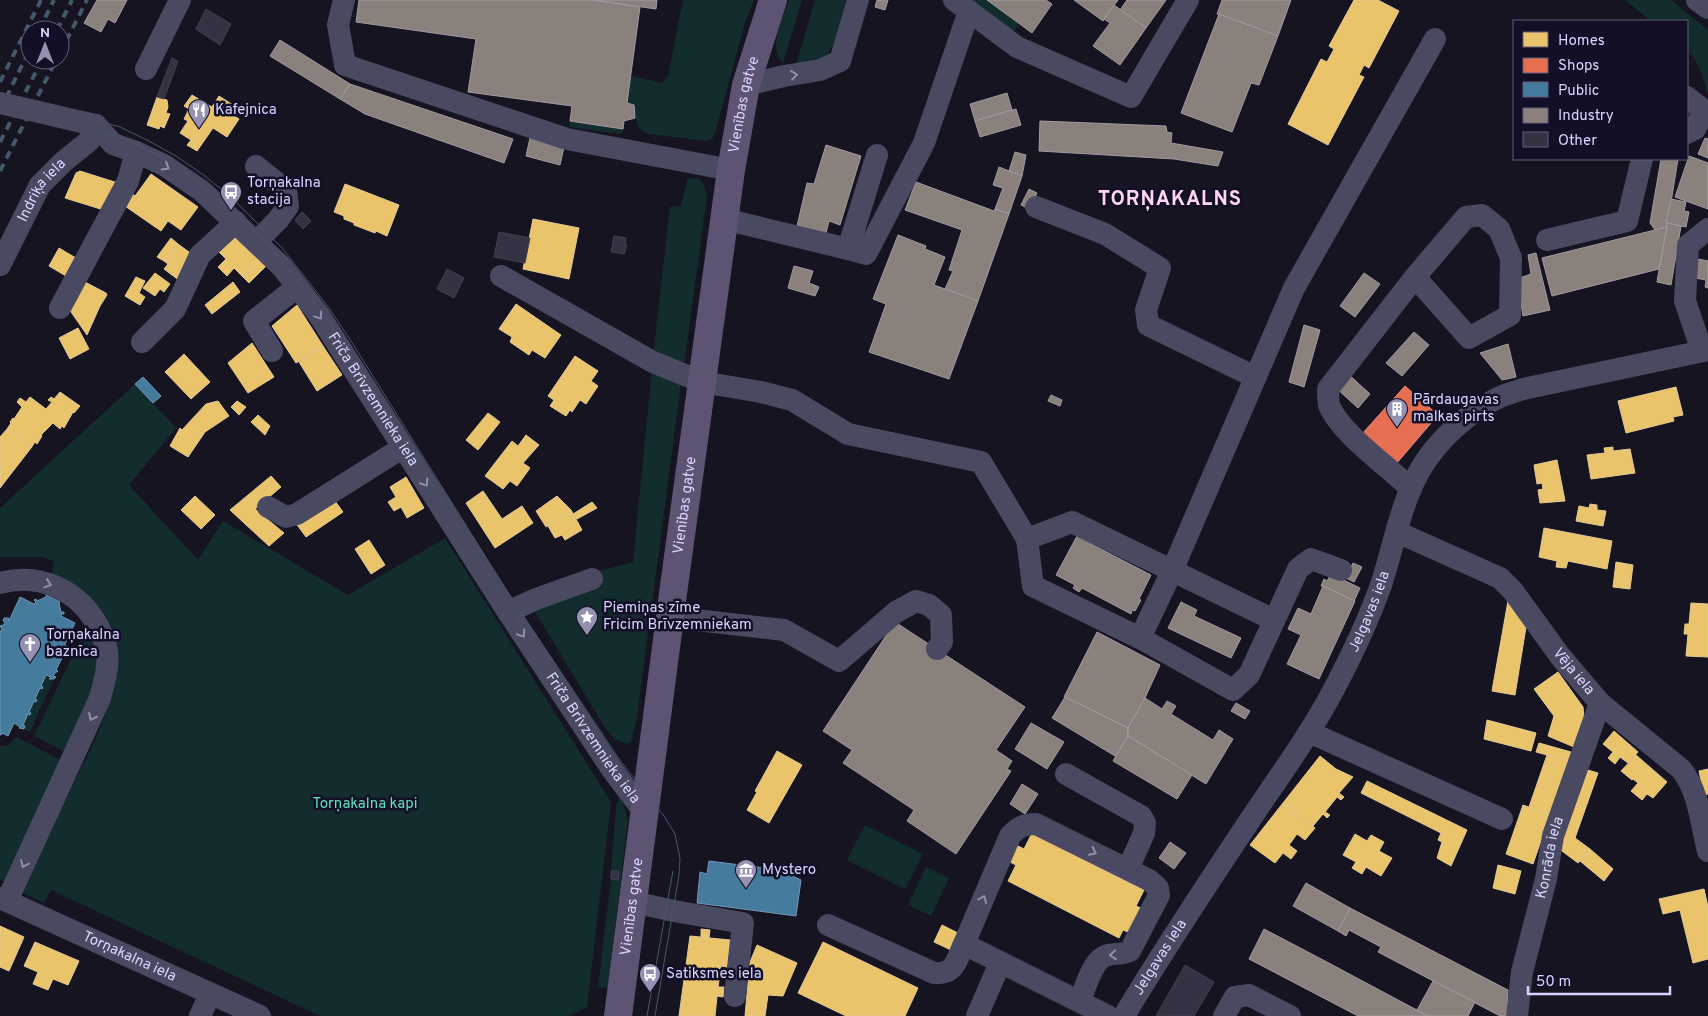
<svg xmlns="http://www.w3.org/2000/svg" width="1708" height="1016" font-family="Overpass,sans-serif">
  <rect width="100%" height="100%" fill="#161421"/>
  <g fill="#132c2d">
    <path d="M683 0H754L745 23 715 133 712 139 706 141 649 134C635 129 635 118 634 105L627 103 631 76 662 83 668 76Z"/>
    <path d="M789 0H802L783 63C767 47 783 19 789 0Z"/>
    <path d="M815 0H846L834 43 826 56 796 65Z"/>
    <path d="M969 0H987L1018 23 1017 24 1020 27H1017L1013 32Z"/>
    <path d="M1625 0H1671L1708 30V95C1704 80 1699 60 1687 51V21H1651Z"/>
    <path d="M570 121 623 129H625L622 133 618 134 569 127Z"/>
    <path d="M688 178 699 179 704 185 707 197 684 365 653 356 670 207 681 206Z"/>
    <path d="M652 369 681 384 637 717 631 742 626 744 614 739 604 726 534 610 591 573 633 562Z"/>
    <path d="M135 384 176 428 129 485 198 560 223 521 348 595 445 538 611 802 587 1007 569 1016H320L51 890 44 903 25 894 21 890 97 736 109 703 115 643 112 630 105 616 90 598 52 576 54 561 41 557H0V508Z"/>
    <path d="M88 624 94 634 98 670 71 755 34 736Z"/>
    <path d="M46 675 51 677 50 680 54 679 30 732 24 729 25 726 23 725 28 714 30 715 31 713 29 712 34 701 36 702 37 700 35 699 40 688 42 689 43 687 41 686Z"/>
    <path d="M16 737 67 763 4 882 0 880V746H8Z"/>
    <path d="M620 794 628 819 626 838 608 988 598 987 611 879H618L619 871H611L616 808Z"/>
    <path d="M865 825 923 854 905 889 847 860Z"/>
    <path d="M926 867 949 878 931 916 908 905Z"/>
  </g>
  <g fill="#e9c46a" stroke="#e4c997">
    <path d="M1354 0H1378L1399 11 1369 68 1364 65 1359 75 1364 77 1328 145 1288 124 1321 59 1327 62 1334 49 1329 46Z"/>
    <path d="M192 95 212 107 219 96 233 105 228 112 239 119 227 137 213 128 197 151 187 145 191 140 180 133 188 121 184 119 189 109 184 106Z"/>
    <path d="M157 97 167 100 168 107 166 113 170 114 164 128 160 126 159 129 147 125Z"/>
    <path d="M80 171 121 184 107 211 65 198 76 173Z"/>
    <path d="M151 174 198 207 181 230 168 221 161 231 122 204 130 192 135 196Z"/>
    <path d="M345 184 399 205 387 236 376 231 375 233 354 225V223L344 219V216L334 212Z"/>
    <path d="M533 219 579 228 569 279 523 269Z"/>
    <path d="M232 232 260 260 243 277 234 268 227 276 218 267 226 259 216 249Z"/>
    <path d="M171 238 178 244 164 261 157 257Z"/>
    <path d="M178 244 193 255 180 272 184 276 180 281 164 269 168 264 164 261Z"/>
    <path d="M59 248 81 261 71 279 49 266Z"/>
    <path d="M260 260 266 266 249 283 243 277Z"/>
    <path d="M155 273 170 284 164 292 160 289 155 296 143 288Z"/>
    <path d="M136 277 145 281 139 293 145 297 140 305 125 296Z"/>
    <path d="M83 281 106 293 107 295 100 306 87 335 69 309Z"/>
    <path d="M233 282 240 292 212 314 205 305Z"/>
    <path d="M516 304 561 335 545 358 532 350 529 355 510 342 512 337 499 329Z"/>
    <path d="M297 305 323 346 296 363 272 326Z"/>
    <path d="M78 328 89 349 70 359 59 338Z"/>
    <path d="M252 343 274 377 248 393 228 363Z"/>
    <path d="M323 346 342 375 317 391 299 362Z"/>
    <path d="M184 354 210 382 191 399 165 372Z"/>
    <path d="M575 356 598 371 591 381 598 386 586 404 580 400 572 412 570 410 566 416 550 406 554 400 548 396Z"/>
    <path d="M1676 387 1683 415 1673 417 1674 421 1626 433 1618 401Z"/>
    <path d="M60 392 80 406 74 413 73 412 64 428 62 426 60 429 53 423 41 435 42 436 37 444 35 442 31 448 7 429 11 423 10 422 13 418 14 419 22 407 17 402 20 398 26 402 30 397 46 409 52 402 48 400 51 397 54 399Z"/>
    <path d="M218 401 229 416 205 432 188 457 170 446 180 428 182 430 206 404Z"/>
    <path d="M237 401 246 407 239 415 231 407Z"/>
    <path d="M488 413 500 422 478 450 466 440Z"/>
    <path d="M258 415 270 426 265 435 251 422Z"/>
    <path d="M7 429 31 448 0 488V437Z"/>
    <path d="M526 435 539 445 523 463 530 468 517 486 510 481 503 489 485 476 512 441 518 446Z"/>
    <path d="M1613 447V451L1630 449 1635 473 1591 479 1587 455 1605 453 1604 448Z"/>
    <path d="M1557 460 1565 501 1540 503 1538 490 1543 489 1542 483 1537 484 1534 465Z"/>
    <path d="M271 476 281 487 255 509 284 533 269 546 230 510Z"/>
    <path d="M406 477 424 508 407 518 401 507 394 511 388 502 396 497 390 487Z"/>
    <path d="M483 491 502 519 522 506 533 523 495 548 466 503Z"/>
    <path d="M195 496 215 515 201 529 181 510Z"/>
    <path d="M557 496 571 510 546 527 536 511Z"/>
    <path d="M335 501 343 512 306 537 295 522Z"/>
    <path d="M592 502 597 508 577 519 573 514Z"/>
    <path d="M1590 504 1597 505V510L1606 511 1603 526 1576 521 1579 506 1589 508Z"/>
    <path d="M571 510 582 530 565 540 562 535 555 538 548 526Z"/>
    <path d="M1544 528 1612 541 1607 569 1568 561 1566 568 1556 567 1557 561 1539 557Z"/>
    <path d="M369 540 385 565 371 574 355 549Z"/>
    <path d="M1616 562 1633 565 1630 589 1613 587Z"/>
    <path d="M1508 601 1526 627 1515 695 1492 691Z"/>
    <path d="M1691 603 1708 604V657L1686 656 1688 634H1684L1685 624H1689Z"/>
    <path d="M1558 672 1583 707 1584 718 1574 747 1548 736 1554 716 1534 689Z"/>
    <path d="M1487 720 1536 733 1531 751 1484 739Z"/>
    <path d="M1614 731 1638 752 1628 763 1620 757 1615 764 1608 758 1613 752 1603 744Z"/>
    <path d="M1539 743 1571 752 1569 761 1536 752Z"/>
    <path d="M777 751 802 765 769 823 747 810 757 792 755 791Z"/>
    <path d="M1547 755 1569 761 1550 815 1529 807Z"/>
    <path d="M1636 755 1667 782 1653 798 1647 794 1642 800 1631 791 1638 783 1633 779 1632 780 1621 771Z"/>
    <path d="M1320 756 1336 769 1353 777 1339 793 1344 797 1341 800 1337 797 1325 812 1330 815 1327 818 1323 814 1313 826 1283 803Z"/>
    <path d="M1708 769V794L1704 795 1699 771Z"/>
    <path d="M1588 770 1598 773 1575 838 1590 849 1578 863 1558 848Z"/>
    <path d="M1367 781 1467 830 1451 866 1437 858 1442 842 1438 840 1441 833 1361 793Z"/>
    <path d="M1283 803 1315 828 1305 840 1297 834 1289 845 1297 851 1291 859 1283 853 1275 863 1250 845Z"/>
    <path d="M1523 805 1550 815 1533 864 1506 854Z"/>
    <path d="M1032 833 1144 890 1136 906 1143 909 1130 933 1123 930 1119 938 1008 881 1016 865 1008 861 1016 845 1024 849Z"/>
    <path d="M1355 834 1367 841 1371 835 1384 842 1379 851 1392 858 1381 876 1366 867 1362 874 1352 868 1356 862 1343 855Z"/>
    <path d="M1590 849 1613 869 1604 881 1580 861Z"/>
    <path d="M1498 865 1521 871 1515 894 1493 888Z"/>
    <path d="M1704 889 1708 907V959L1693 963 1680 910 1663 914 1659 899Z"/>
    <path d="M942 925 958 933 951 950 934 942Z"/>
    <path d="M0 926 24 937 9 971 0 967Z"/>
    <path d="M701 929 710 930 709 938 701 937Z"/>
    <path d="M690 936 730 940 727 967 721 966 718 987H724L723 997 717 996 715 1016H679Z"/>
    <path d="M35 942 79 961 68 985 53 979 48 990 33 984 38 972 24 966Z"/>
    <path d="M823 942 918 988 905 1016H846L798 993Z"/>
    <path d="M757 945 797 963 783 996 768 995 765 1016H745L750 962Z"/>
  </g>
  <path fill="#e76f51" stroke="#e38d85" d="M1405 386 1438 415 1396 464 1362 434Z"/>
  <g fill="#457b9d" stroke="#7196ba">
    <path d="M143 377 161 396 153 403 135 384Z"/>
    <path d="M46 595 60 602 59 603 61 612H64V614H61V616L75 623 64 646 66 645 69 648 68 651 66 650 64 654 65 655V657L63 656 56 670 58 671 57 672H56L53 676 56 677 54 679H49L51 677 46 675 41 686 43 687 42 689 40 688 35 699 37 700 36 702 34 701 29 712 31 713 30 715 28 714 23 725 25 726 24 729 19 728 20 727 14 723 8 736 2 733 1 735H0V633L2 628 0 627 1 625 3 626 5 622 3 621 4 618H9V621L20 597 34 604 36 602 34 600 36 599 37 601 46 597Z"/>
    <path d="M709 861 780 870 801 880 796 916 697 903 700 872 707 874Z"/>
  </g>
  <g fill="#8a817c" stroke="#a29aa3">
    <path d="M97 0H127L115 23 108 19 101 32 84 23Z"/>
    <path d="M359 0H593L640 7 627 103 634 105 635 118 624 121 623 129 570 121 572 106 468 92 476 39 356 22Z"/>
    <path d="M593 0H657L656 9Z"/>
    <path d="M877 0H888L885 10 875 7Z"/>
    <path d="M987 0H1046L1052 4 1032 33Z"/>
    <path d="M1074 0H1118L1103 21Z"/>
    <path d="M1127 0H1166L1146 28 1120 10Z"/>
    <path d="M1222 0H1291L1278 36 1217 14Z"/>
    <path d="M1114 5 1146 28 1120 65 1093 46 1110 23 1104 19Z"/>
    <path d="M1219 14 1278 36 1259 85 1251 83 1232 132 1181 113Z"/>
    <path d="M280 40 350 84 340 99 270 56Z"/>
    <path d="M350 84 513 139 504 163 365 114 340 99Z"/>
    <path d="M1007 93 1012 110 975 121 970 104Z"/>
    <path d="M1016 109 1021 125 980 137 975 121Z"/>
    <path d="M1040 121 1166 126 1167 132 1172 133 1171 143 1223 152 1218 166 1174 159 1039 151Z"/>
    <path d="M530 138 564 147 560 165 526 156Z"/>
    <path d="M1705 138 1708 139V158L1698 154Z"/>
    <path d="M826 145 861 156 840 225 829 221 826 233 797 226 807 183 814 184Z"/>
    <path d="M1015 152 1026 155 1022 176 1009 171Z"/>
    <path d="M1689 156 1708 163V209L1675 197Z"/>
    <path d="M1661 159H1678L1667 227 1655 230 1650 223Z"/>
    <path d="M999 167 1022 176 1009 214 995 209 1003 188 993 185Z"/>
    <path d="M916 182 994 211 995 209 1009 214 978 301 945 289 953 271 949 270 962 230 905 210Z"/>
    <path d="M1029 189 1037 193 1029 209 1021 205Z"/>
    <path d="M1671 199 1686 202 1684 211 1689 212 1686 227 1666 223Z"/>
    <path d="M1667 223 1681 226 1671 285 1657 282Z"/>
    <path d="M1667 227 1659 269 1552 296 1542 258Z"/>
    <path d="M898 235 926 246 925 249 945 257 934 285 978 301 949 379 869 352 886 304 873 299Z"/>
    <path d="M1536 253 1550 310 1523 316 1517 279 1531 274 1528 255Z"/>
    <path d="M1693 258 1708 261V288L1705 287 1706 280 1690 277Z"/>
    <path d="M794 266 813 271 809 283 819 287 815 296 788 288Z"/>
    <path d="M1364 273 1380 284 1355 317 1340 306Z"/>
    <path d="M1304 325 1320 330 1304 387 1289 382Z"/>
    <path d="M1414 332 1429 345 1402 376 1386 363Z"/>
    <path d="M1508 344 1516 377 1502 380 1480 353Z"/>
    <path d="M1347 373 1370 394 1358 408 1335 387Z"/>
    <path d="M1051 395 1062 400 1060 406 1048 401Z"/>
    <path d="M1077 536 1094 542 1093 545 1151 575 1139 599 1141 600 1135 611 1132 610 1131 614 1082 588 1079 592 1073 588 1075 585 1056 575Z"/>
    <path d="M1353 563 1362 567 1354 582 1346 578Z"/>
    <path d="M1331 574 1360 588 1354 601 1321 586 1324 579 1327 581Z"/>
    <path d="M1323 586 1355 601 1319 679 1287 664 1301 635 1288 629 1298 608 1311 614Z"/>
    <path d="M1181 602 1197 610 1194 616 1241 638 1231 658 1168 628Z"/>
    <path d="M895 622 1025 707 996 750 1012 761 1007 769 1011 771 956 854 907 821 914 810 843 763 852 750 823 731Z"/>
    <path d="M1097 632 1160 665 1145 698 1128 728 1064 697Z"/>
    <path d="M1065 697 1128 728V736L1115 756 1052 718Z"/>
    <path d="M1145 698 1162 709 1167 701 1176 706 1171 714 1213 740 1219 730 1233 739 1206 784 1128 736V728Z"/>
    <path d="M1236 703 1250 711 1245 719 1231 711Z"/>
    <path d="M1031 723 1064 742 1047 769 1015 749Z"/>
    <path d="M1128 736 1192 775 1177 799 1113 761Z"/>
    <path d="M1022 784 1038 794 1025 814 1010 804Z"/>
    <path d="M1170 842 1186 853 1174 869 1159 858Z"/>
    <path d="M1306 883 1350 908 1338 931 1293 906Z"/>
    <path d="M1350 908 1508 990 1507 1016H1500L1378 952 1381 947 1349 930 1346 936 1338 931Z"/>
    <path d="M1264 929 1325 961 1428 1016H1358L1249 959Z"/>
    <path d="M1433 981 1475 1002 1468 1016H1428L1417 1010Z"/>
  </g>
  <g fill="#343243" stroke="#433f54">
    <path d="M206 9 231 24 220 45 196 29Z"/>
    <path d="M172 58 178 61 164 99 157 97Z"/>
    <path d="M302 212 311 221 303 229 295 220Z"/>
    <path d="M499 232 530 238 525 263 494 257Z"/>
    <path d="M614 236 626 238 625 245H627L624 254 611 252Z"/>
    <path d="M447 269 464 278 454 298 437 289Z"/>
    <path d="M611 871H619L618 880 611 879Z"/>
    <path d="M1185 965 1214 982 1194 1016H1156Z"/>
  </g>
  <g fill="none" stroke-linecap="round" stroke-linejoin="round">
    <g stroke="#4a4962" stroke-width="22">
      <path d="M344 0 338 25 345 65 567 139 731 170"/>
      <path d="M954 0 1017 47 1131 97 1188 0"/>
      <path d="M1697 0 1708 8"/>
      <path d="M146 69 180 0"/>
      <path d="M746 85 784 76 820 70 840 61 858 0"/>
      <path d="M1687 97 1708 114"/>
      <path id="s1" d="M86 123 96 125 113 144 136 152 164 165 202 191 282 267 319 315 508 612 611 768 645 813"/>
      <path d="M1687 133 1695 129 1704 111"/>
      <path d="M1036 207 1105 234 1160 268 1146 310 1148 325 1255 377"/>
      <path d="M724 219 848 249 877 155"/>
      <path d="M1547 240 1627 221 1642 159"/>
      <path d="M256 242 278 220 288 206 286 190 256 166"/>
      <path d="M848 249 866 254 924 143 969 11"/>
      <path id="s2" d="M0 265 40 185 63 162 89 141 96 125"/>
      <path d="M501 276 653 362 702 382 761 392 792 400 848 434 981 462 1027 539 1033 586 1140 638 1233 690 1249 675 1298 569 1311 559 1341 570"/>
      <path d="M60 308 128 181 136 152"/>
      <path d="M142 342 175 309 200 255 236 222"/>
      <path d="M272 351 254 321 297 287"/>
      <path d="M1702 351 1685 301 1688 245 1708 229"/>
      <path d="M1411 489C1389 467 1339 432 1329 405 1328 400 1328 394 1328 389L1415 277 1466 217 1482 215 1499 229 1511 258 1510 315 1469 338 1415 277"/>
      <path d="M268 507 286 517 297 514 402 448"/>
      <path id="s3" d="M1397 532 1500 578 1513 591 1560 656 1600 703 1681 769C1699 791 1701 824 1708 851"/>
      <path d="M1027 539 1072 522 1274 620"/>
      <path d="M0 583C40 572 79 591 98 626 102 634 106 643 107 652 109 667 104 683 100 698L7 901"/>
      <path d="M508 612 536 599 592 579"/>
      <path d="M670 617 784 630 839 661 896 612 916 601 929 605 941 615 942 642 937 649"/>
      <path d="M1140 638 1172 571 1294 288 1435 39"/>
      <path d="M1310 730 1320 737 1502 819"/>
      <path d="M1066 774 1141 816 1145 823 1144 833 1128 869"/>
      <path id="s4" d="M0 898 260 1016"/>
      <path d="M633 902 674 911 743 923 735 996"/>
      <path d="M828 925 934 973C955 975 956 961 964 944L1108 1016"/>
      <path d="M964 944 1010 836C1018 827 1024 824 1036 824L1149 880 1158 888 1159 895 1130 951C1122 955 1116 953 1108 955 1093 958 1085 988 1080 1001"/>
      <path d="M200 1016 210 994"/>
      <path d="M977 1016 1000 963"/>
      <path id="s5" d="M1124 1016C1167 944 1214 874 1260 805 1286 767 1313 729 1334 689 1352 655 1368 621 1381 585 1396 540 1402 489 1433 451 1449 431 1472 411 1494 400 1503 395 1514 392 1523 389L1708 350"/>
      <path d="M1224 1016 1235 997 1249 995 1290 1016"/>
      <path id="s6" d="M1517 1016 1522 972 1546 879 1553 836 1600 703"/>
    </g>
    <path stroke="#5e5373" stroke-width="28" id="s7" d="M618 1016 674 586 731 170 746 85 773 0"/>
    <g stroke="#43596b" stroke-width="1">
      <path d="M0 98 88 118 120 127 147 140 176 156 205 176 233 199 283 249 329 308 351 341 510 596 619 759 664 816 675 834 680 858 679 875 655 1016"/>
      <path d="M0 108C44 118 90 125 132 142 165 156 193 177 220 201 233 212 247 224 260 236 289 266 313 300 337 334L523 628"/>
      <path d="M647 1016 673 871"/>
    </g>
    <g stroke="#43596b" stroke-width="4" stroke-dasharray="8 6" stroke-linecap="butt">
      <path d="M39 30 54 0"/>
      <path d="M57 30 72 0"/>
      <path d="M60 53 87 0"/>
      <path d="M0 82 41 0"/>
      <path d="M0 110 30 49"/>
      <path d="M0 142 42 60"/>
      <path d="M0 171 56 60"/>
    </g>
    <path stroke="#4a4962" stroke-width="22" d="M0 103 86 123"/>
  </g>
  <defs><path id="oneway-chevron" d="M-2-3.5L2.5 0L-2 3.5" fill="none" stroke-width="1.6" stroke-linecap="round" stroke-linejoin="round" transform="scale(1.25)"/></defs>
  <g stroke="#928eb0">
    <use href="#oneway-chevron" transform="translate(794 75) rotate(-7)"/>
    <use href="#oneway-chevron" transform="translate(166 167) rotate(31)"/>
    <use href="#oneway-chevron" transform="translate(319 316) rotate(56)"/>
    <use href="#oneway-chevron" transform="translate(425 483) rotate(57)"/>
    <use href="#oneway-chevron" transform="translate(48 584) rotate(18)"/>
    <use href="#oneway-chevron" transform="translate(522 634) rotate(56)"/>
    <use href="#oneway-chevron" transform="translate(92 717) rotate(115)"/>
    <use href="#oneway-chevron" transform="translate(1093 852) rotate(26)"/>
    <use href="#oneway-chevron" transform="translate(24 864) rotate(115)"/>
    <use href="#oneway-chevron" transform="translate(983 899) rotate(-67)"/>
    <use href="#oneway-chevron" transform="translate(1113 955) rotate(175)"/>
  </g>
  <defs>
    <g id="restaurant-pin" transform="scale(1.125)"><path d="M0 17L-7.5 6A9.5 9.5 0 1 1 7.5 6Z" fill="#9591b1" stroke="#130f26"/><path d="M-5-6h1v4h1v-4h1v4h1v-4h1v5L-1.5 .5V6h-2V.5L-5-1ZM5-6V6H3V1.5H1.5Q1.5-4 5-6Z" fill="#fff"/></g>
    <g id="bus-pin" transform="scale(1.125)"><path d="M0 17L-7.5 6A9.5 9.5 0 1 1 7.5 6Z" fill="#9591b1" stroke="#130f26"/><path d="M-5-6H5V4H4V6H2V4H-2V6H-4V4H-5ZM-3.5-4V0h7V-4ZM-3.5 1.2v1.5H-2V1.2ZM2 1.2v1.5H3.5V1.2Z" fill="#fff"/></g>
    <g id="building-pin" transform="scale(1.125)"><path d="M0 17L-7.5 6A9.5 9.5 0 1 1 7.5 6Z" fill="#9591b1" stroke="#130f26"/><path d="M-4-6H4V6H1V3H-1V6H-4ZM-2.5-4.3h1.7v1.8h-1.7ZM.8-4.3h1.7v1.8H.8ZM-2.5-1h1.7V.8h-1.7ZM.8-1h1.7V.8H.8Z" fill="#fff"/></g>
    <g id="sight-pin" transform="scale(1.125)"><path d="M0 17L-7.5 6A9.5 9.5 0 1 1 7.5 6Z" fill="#9591b1" stroke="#130f26"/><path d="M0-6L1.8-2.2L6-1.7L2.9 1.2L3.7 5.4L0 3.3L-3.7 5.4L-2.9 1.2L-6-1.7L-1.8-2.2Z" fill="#fff"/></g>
    <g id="church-pin" transform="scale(1.125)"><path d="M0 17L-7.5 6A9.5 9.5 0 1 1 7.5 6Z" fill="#9591b1" stroke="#130f26"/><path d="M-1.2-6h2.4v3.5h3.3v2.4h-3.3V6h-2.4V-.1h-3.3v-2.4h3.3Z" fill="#fff"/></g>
    <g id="museum-pin" transform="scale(1.125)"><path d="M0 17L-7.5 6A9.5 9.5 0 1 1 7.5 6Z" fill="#9591b1" stroke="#130f26"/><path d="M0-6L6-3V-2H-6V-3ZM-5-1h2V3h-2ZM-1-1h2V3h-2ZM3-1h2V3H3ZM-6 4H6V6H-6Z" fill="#fff"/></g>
  </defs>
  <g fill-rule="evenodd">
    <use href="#restaurant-pin" x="199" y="110"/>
    <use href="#bus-pin" x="231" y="192"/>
    <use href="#building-pin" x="1397" y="409"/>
    <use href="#sight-pin" x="587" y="617"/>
    <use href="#church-pin" x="30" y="644"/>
    <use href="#museum-pin" x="746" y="870"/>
    <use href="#bus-pin" x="650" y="974"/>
  </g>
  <g text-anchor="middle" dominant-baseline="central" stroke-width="5" stroke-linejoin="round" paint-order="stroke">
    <g font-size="15" fill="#d9d4ff" stroke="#130f26">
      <text stroke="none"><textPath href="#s7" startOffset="920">Vienības gatve</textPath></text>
      <text stroke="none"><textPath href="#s2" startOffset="86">Indriķa iela</textPath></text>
      <text stroke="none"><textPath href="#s1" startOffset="408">Friča Brīvzemnieka iela</textPath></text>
      <text stroke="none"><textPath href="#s7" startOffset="515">Vienības gatve</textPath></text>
      <text stroke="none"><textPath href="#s5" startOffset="474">Jelgavas iela</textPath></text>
      <text stroke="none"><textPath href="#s3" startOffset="232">Vēja iela</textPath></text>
      <text stroke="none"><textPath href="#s1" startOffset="812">Friča Brīvzemnieka iela</textPath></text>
      <text stroke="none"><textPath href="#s6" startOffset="162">Konrāda iela</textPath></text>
      <text stroke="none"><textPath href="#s7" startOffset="110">Vienības gatve</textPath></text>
      <text stroke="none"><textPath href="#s5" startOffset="69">Jelgavas iela</textPath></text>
      <text stroke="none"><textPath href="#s4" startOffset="142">Torņakalna iela</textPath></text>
    </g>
    <g font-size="15" fill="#d9d4ff" stroke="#130f26" text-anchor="start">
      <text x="215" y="110">Kafejnica</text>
      <text x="247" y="183">Torņakalna<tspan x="247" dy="17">stacija</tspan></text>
      <text x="1413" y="400">Pārdaugavas<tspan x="1413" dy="17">malkas pirts</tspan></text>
      <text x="603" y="608">Piemiņas zīme<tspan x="603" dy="17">Fricim Brīvzemniekam</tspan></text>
      <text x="46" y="635">Torņakalna<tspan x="46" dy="17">baznīca</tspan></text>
      <text x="762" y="870">Mystero</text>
      <text x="666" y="974">Satiksmes iela</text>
    </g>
    <g font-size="15" fill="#5fe0c0" stroke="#130f26">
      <text x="365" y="804">Torņakalna kapi</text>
    </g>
    <g font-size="20" font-weight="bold" letter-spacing="1" fill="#ffd6f0" stroke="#130f26">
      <text x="1170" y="200">TORŅAKALNS</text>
    </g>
  </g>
  <rect x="1513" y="20" width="175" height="140" fill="#130f26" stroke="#625e7d"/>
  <rect x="1523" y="32" width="25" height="15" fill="#e9c46a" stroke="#625e7d"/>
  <text x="1558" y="45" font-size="15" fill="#d9d4ff">Homes</text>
  <rect x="1523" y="58" width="25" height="15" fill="#e76f51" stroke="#625e7d"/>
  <text x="1558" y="70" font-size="15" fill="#d9d4ff">Shops</text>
  <rect x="1523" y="82" width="25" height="15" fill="#457b9d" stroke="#625e7d"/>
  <text x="1558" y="95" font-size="15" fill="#d9d4ff">Public</text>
  <rect x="1523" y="108" width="25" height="15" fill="#8a817c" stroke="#625e7d"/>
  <text x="1558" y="120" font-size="15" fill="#d9d4ff">Industry</text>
  <rect x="1523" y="132" width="25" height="15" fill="#343243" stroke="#625e7d"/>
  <text x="1558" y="145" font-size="15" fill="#d9d4ff">Other</text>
  <g transform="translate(45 45)"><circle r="24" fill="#130f26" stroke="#625e7d"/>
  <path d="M0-4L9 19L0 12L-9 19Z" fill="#9591b1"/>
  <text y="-8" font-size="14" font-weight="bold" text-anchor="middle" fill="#d9d4ff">N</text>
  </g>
  <path d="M1528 986v8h142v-8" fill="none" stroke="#d9d4ff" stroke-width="2.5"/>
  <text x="1536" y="986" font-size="15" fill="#d9d4ff" stroke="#130f26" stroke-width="4" paint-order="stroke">50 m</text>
</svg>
